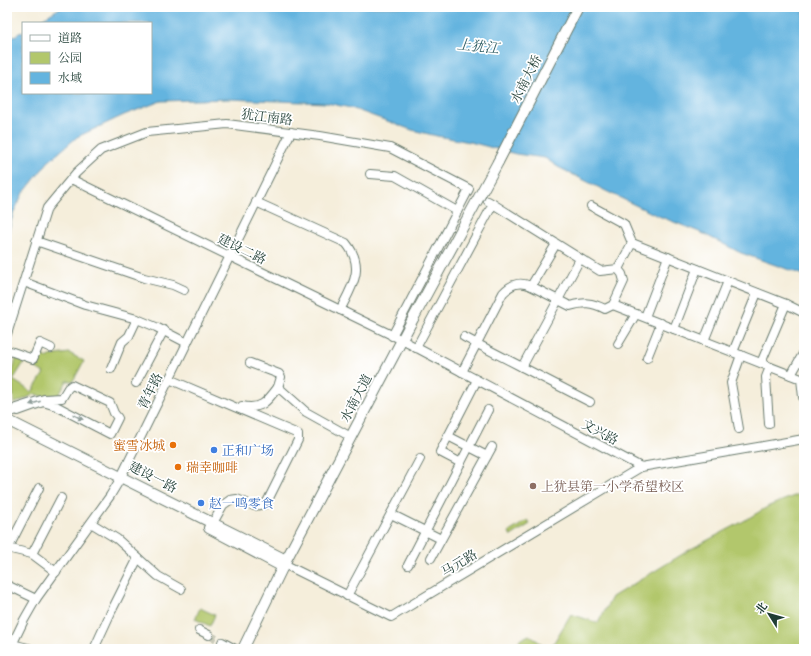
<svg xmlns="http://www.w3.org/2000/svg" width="811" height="656" font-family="'Gentium Book Plus','Noto Serif SC',serif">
  <rect width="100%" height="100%" fill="#fff"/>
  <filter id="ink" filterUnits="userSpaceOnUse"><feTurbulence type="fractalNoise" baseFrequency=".025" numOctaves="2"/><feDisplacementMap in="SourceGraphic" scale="8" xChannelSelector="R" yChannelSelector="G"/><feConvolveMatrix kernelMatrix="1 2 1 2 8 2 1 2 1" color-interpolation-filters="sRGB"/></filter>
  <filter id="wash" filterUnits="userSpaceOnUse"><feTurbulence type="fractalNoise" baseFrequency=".012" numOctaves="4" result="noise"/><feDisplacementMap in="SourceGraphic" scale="16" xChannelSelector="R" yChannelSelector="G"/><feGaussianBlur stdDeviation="0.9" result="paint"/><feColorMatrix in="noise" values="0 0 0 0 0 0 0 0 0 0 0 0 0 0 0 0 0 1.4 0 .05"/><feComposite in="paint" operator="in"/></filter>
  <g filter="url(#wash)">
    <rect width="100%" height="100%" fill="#f5eedb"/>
    <g fill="#b2c76c" stroke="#688250" fill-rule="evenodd">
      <path d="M69 353 84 361 73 381H67L59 395 43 397 35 394 14 404 12 375 16 358 36 363 40 354 48 358 49 356ZM25 361 44 373 32 392 13 380Z"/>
      <path d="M804 492V649H550L571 614 598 623 612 597 691 549 742 522 769 506Z"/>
      <path d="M528 520 530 524 511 536 509 532Z"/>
      <path d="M200 608 215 615 210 626 195 619Z"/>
      <path d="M529 635 549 649H522L519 640Z"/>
    </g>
    <path fill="#64b4df" stroke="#42788a" d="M65 7H804V275L741 253 702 233 656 215 606 191 558 167 545 158 516 154 470 142 437 136 412 130 351 108 327 103 229 99 161 101 124 115 77 137 48 162 22 195 13 214 7 238V40L23 31V93H151V23H36L58 9Z"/>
  </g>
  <g filter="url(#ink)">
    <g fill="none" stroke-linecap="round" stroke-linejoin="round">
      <path stroke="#cacbba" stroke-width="8" stroke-dasharray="8 4" stroke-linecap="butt" d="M209 635 222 642"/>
      <g stroke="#6a7b6e" stroke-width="10">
        <g id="minor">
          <path d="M370 174 395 176 457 211"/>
          <path d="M71 179 402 340 641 467 804 439"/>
          <path d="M256 202 346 243C366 267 352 287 340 310"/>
          <path d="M493 204 600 271 618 269 632 243 624 224 591 206"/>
          <path d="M36 241 144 278 173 285 184 290"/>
          <path d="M632 243 786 304 804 313"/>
          <path d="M24 282 85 305 137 319 156 327 187 343"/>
          <path d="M531 286 570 306C584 302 591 302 605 309L613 305 624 281 622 274 618 269"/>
          <path d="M613 305 801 379 803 397H804"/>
          <path d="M645 317 668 257"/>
          <path d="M674 329 697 269"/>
          <path d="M7 334 47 208 76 173 101 150 147 132 227 124 320 136 390 148 469 189 392 336"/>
          <path d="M464 337 522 367 580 259"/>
          <path d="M704 341 728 281"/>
          <path d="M618 344 636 314"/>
          <path d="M416 348 493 204 488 201"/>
          <path d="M7 350 33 359 40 343 51 348"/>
          <path d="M733 352 757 293"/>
          <path d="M647 358 661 323"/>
          <path d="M250 363 279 374 281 377 278 387"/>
          <path d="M761 363 786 304"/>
          <path d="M522 367 590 402"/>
          <path d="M111 369 122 342 129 336 137 319"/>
          <path d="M462 372 503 293C511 284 519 281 531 286L556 244"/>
          <path d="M791 375 804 352"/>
          <path d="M169 379 298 434V440L266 504 254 506 237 499 230 500 223 505 213 523"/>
          <path d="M136 383 164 330"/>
          <path d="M242 406C261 410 267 402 278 387L306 412 351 437"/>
          <path d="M7 414 16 410V408L44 399 62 398 68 388 72 385 110 403 114 413 118 418 110 434 56 406 43 402 18 411 16 410"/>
          <path d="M769 424 766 377 770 367"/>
          <path d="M739 429 731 383 741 355"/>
          <path d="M448 436 487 456"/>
          <path d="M461 463 440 452 477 380"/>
          <path d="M391 514 441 539"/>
          <path d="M91 523 117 539 158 576 181 589"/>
          <path d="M7 548 32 554 56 572"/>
          <path d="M8 549 39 488"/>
          <path d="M32 554 61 498"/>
          <path d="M431 558 492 447"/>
          <path d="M284 564 391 617 641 467"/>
          <path d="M408 565 488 410"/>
          <path d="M7 585 36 599"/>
          <path d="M347 596 420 459"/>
          <path d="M199 630 209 635"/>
          <path d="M222 642 235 649"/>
          <path d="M12 644 32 649"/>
          <path d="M10 649 24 620 36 599 110 496 119 481 291 132"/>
          <path d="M94 649 111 612 138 558"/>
        </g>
      </g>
      <g stroke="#6a7b6e" stroke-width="12">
        <g id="major">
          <path d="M498 162 578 7"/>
          <path d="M7 420 286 560"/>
          <path d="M209 528 283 567"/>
          <path d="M243 649 286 560 414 317"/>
        </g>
      </g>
      <use href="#minor" stroke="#fff" stroke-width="8"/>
      <use href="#major" stroke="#fff" stroke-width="10"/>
      <g stroke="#6a7b6e" stroke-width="12" stroke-linecap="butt">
        <path id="major-bridge" d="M414 317 498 162"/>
      </g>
      <use href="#major-bridge" stroke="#fff" stroke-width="10"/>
    </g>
    <defs><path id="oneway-solid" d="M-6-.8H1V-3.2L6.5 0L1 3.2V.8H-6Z"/></defs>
    <g fill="#8f9e9a">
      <use href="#oneway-solid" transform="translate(35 403) rotate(162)"/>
      <use href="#oneway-solid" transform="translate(78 417) rotate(27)"/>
    </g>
  </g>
  <g fill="#e8710a" stroke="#fff" stroke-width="1.5">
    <circle cx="173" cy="445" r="4"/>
    <circle cx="178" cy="467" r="4"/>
  </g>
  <g fill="#3f7fe0" stroke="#fff" stroke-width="1.5">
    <circle cx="214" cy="450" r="4"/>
    <circle cx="201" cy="503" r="4"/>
  </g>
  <circle fill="#8d6e63" stroke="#fff" stroke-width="1.5" cx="533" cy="486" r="4"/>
  <g text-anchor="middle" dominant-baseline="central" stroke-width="3.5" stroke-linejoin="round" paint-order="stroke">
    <g font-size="13" fill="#1f3d34" stroke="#fff">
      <text transform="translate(526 79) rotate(-63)">水南大桥</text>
      <text transform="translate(267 117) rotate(7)">犹江南路</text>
      <text transform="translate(242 249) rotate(26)">建设二路</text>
      <text transform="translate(150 391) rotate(-64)">青年路</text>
      <text transform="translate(356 398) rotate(-62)">水南大道</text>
      <text transform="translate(600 432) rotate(28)">文兴路</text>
      <text transform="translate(153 477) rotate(27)">建设一路</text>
      <text transform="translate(459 563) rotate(-31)">马元路</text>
    </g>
    <g font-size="13" fill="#c56008" stroke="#fff" text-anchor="end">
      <text x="165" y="445">蜜雪冰城</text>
      <text x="186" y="467" text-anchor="start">瑞幸咖啡</text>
    </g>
    <g font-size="13" fill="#366cbe" stroke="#fff" text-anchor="start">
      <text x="222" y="450">正和广场</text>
      <text x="209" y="503">赵一鸣零食</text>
    </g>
    <g font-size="13" fill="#785e54" stroke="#fff" text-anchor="start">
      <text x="541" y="486">上犹县第一小学希望校区</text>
    </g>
    <g font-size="14" font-style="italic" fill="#346167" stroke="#fff">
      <text transform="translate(478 46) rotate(6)">上犹江</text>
    </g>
  </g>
  <rect width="811" height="656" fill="none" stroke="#fff" stroke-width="24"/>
  <rect x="22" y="22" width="130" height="72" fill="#ffffff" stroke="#a5b1ae"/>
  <rect x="30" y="35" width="20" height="6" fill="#ffffff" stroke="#a5b1ae"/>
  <text x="58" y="42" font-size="12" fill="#1f3d34">道路</text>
  <rect x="30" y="52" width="20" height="12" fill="#b2c76c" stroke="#a5b1ae"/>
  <text x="58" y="62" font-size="12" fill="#1f3d34">公园</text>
  <rect x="30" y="72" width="20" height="12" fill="#64b4df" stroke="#a5b1ae"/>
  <text x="58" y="82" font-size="12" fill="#1f3d34">水域</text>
  <g transform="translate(769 614) rotate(307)" stroke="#ffffff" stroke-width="3" paint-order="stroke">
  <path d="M0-3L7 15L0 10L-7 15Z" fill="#1f3d34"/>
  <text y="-6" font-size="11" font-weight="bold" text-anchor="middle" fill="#1f3d34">北</text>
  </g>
</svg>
